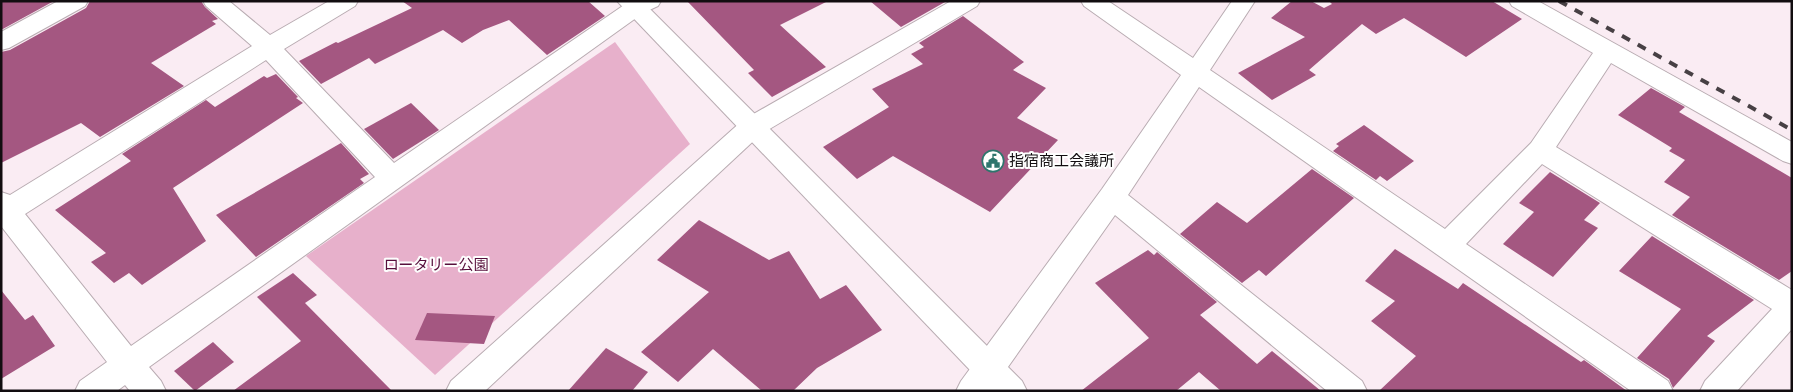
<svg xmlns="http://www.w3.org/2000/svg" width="1793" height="392" font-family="'Work Sans','Noto Sans JP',sans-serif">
  <rect width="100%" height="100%" fill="#faecf3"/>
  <path fill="#e7b0cb" d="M615 42 690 144 435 375 306 256Z"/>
  <g fill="#a45781">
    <path d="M1 1H54L1 30Z"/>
    <path d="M90 1H201L205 7 218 19 212 21 216 24 151 63 184 86 100 137 81 123 1 163V52L10 50 86 8Z"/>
    <path d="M402 1H588L605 16 547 55 509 20 483 30 462 43 443 30 375 64 369 58 321 84 299 61 336 42 338 43 412 8Z"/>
    <path d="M687 1H828L780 25 826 67 772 97 748 73 754 70Z"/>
    <path d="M870 1H944L945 2 901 27Z"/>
    <path d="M1292 1H1311L1324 8 1332 4 1329 1H1492L1522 19 1466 57 1404 18 1376 34 1362 24 1309 70 1316 75 1272 100 1238 73 1305 37 1271 18Z"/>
    <path d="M963 16 1024 62 1013 70 1046 88 1017 118 1058 140 990 212 893 156 857 179 823 147 889 107 872 89 923 64 911 54 924 47 919 43Z"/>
    <path d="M276 74 298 97 296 98 303 103 173 188 206 241 142 285 129 273 114 283 91 262 106 253 55 210 131 161 122 154 206 100 215 107 264 76 267 78Z"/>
    <path d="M1651 88 1685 107 1679 112 1792 178V271L1779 280 1672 215 1690 197 1664 182 1685 160 1669 151 1672 148 1618 115Z"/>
    <path d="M411 103 439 130 393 159 364 129Z"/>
    <path d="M1364 125 1414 161 1387 181 1380 176 1376 180 1333 151 1339 146 1336 144Z"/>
    <path d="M341 143 369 174 360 179 364 183 256 257 216 215Z"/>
    <path d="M1312 169 1354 198 1266 276 1259 270 1242 283 1180 234 1217 202 1247 223Z"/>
    <path d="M1550 172 1600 203 1584 220 1598 228 1553 277 1503 244 1534 212 1519 203Z"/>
    <path d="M699 220 769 260 789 251 820 299 846 285 882 330 817 368 793 391H762L713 349 678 382 641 352 709 292 657 260Z"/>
    <path d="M1652 236 1754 300 1707 336 1715 341 1673 388 1669 379 1637 358 1681 309 1619 271Z"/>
    <path d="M1395 249 1458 289 1463 283 1581 362 1584 360 1627 391H1379L1416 356 1371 321 1395 301 1365 281Z"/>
    <path d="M1148 250 1154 255 1157 252 1217 302 1200 315 1257 364 1272 351 1321 391H1221L1199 372 1176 391H1081L1149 338 1095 283Z"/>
    <path d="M293 273 317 295 305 303 392 391H233L301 341 257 297Z"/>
    <path d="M1 290 25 320 33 315 55 346 1 379Z"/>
    <path d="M427 313 495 316 484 344 415 340Z"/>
    <path d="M213 342 234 362 195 391 174 371Z"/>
    <path d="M606 348 648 372 632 391H568Z"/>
  </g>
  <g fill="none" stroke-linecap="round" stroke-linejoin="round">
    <g stroke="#b9acb2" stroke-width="2">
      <g id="minor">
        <path d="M58 1H88L85 6 9 48 1 50V32Z"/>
        <path d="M203 1H229L270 35 329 1H358L355 6 284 49 394 163 627 3 661 1 658 6 643 13 149 367 161 381 166 391H130L125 385 117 391H75L80 381 107 362 1 226V192L10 195 252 46 206 6ZM266 60 375 177 131 346 25 214Z"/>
        <path d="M951 1H980L977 6 761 134 485 391H446L451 381 743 120Z"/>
        <path d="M1081 1H1108L1193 58 1232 1H1255L1210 70 1445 229 1531 143 1593 53 1512 6 1509 1H1538L1792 142V164L1783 161 1611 63 1556 147 1792 290V329L1737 391H1700L1705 381 1772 309 1542 164 1466 244 1668 381 1673 391H1631L1199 87 1128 195 1362 381 1367 391H1327L1115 215 991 391H956L961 381 1102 189 1181 75 1084 6Z"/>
      </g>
    </g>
    <g stroke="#b9acb2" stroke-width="2">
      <path id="tertiary" d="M617 1H642L1022 381 1027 391H990Z"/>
    </g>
    <use href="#minor" fill="#fff" fill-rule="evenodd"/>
    <use href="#tertiary" fill="#fff" fill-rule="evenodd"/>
    <path stroke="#474044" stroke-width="4" stroke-dasharray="9 9" stroke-linecap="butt" d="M1559 1 1792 130"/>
  </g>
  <defs>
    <g id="civic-ring" transform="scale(1.125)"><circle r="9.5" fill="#fefefe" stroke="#2e756d" stroke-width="1.5"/><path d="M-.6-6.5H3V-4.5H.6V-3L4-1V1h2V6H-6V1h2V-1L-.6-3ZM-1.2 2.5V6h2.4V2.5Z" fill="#2e756d"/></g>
  </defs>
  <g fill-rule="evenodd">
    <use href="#civic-ring" x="993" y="161"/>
  </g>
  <g text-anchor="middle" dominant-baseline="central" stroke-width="4" stroke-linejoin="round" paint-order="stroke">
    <g font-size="15" fill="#120d10" stroke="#fefefe" text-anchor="start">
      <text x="1009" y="161">指宿商工会議所</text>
    </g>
    <g font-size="15" fill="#570f3c" stroke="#fefefe">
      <text x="436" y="265">ロータリー公園</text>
    </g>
  </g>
  <rect width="1793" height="392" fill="none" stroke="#120d10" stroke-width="5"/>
</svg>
